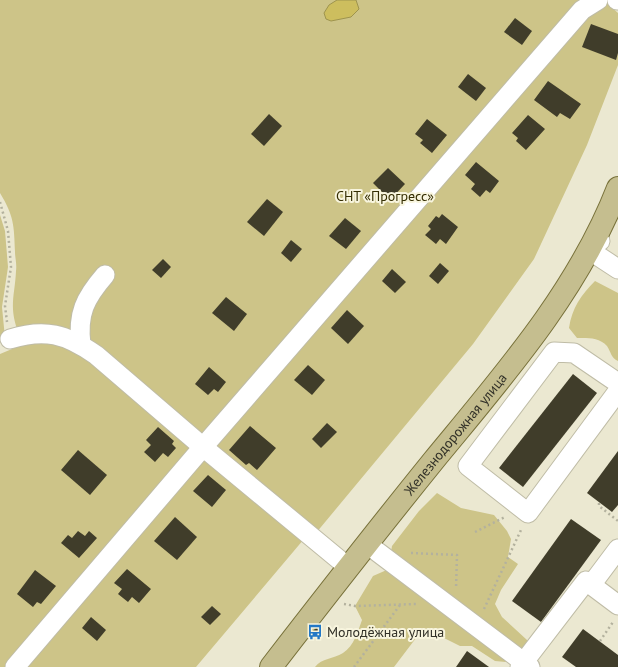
<svg xmlns="http://www.w3.org/2000/svg" width="618" height="667" font-family="'PT Sans',sans-serif">
  <rect width="100%" height="100%" fill="#ebe8d1"/>
  <g fill="#cdc488">
    <path d="M0 0H581L588 13 607 3 618 13V65L587 145 534 259 473 344 316 533 304 539 196 667H0V354L36 339 104 353 17 329C9 305 15 294 16 271 17 264 15 258 15 252 14 225 14 216 0 193Z"/>
    <path d="M0 215 5 231 8 267 2 307 5 338 0 340Z"/>
    <path d="M595 281 618 293V361C611 358 611 352 607 346 599 337 587 338 577 338L569 328C572 308 581 295 595 281Z"/>
    <path d="M437 493 461 508 494 515 507 531 511 539 508 557 518 564 501 590 495 604 502 617 527 640 528 647 522 650 391 552 392 546 419 511Z"/>
    <path d="M389 569 502 653 506 662 495 661 472 646H460L428 630 416 638 394 667H315C322 658 333 659 343 653 354 646 358 631 362 620L355 606 373 576Z"/>
  </g>
  <path fill="#cdbe5e" stroke="#9e944e" d="M337 0H356L359 9 351 17 331 21 326 19 324 13 329 5Z"/>
  <g fill="#403d2a">
    <path d="M515 18 532 31 522 45 504 32Z"/>
    <path d="M591 24 618 34V53L616 60 582 47Z"/>
    <path d="M468 74 486 88 476 101 458 87Z"/>
    <path d="M548 81 581 104 570 119 560 113 557 117 534 100Z"/>
    <path d="M269 114 282 126 264 146 251 134Z"/>
    <path d="M528 115 545 129 526 150 516 141 518 138 512 133Z"/>
    <path d="M427 119 447 135 432 153 420 143 423 140 415 134Z"/>
    <path d="M476 162 499 181 490 193 486 190 480 197 471 189 475 184 465 175Z"/>
    <path d="M388 168 405 184 390 200 373 183Z"/>
    <path d="M267 199 283 212 264 236 247 222Z"/>
    <path d="M442 214 458 227 446 244 440 239 436 244 425 235 431 229 428 226 436 216 439 218Z"/>
    <path d="M345 218 361 231 346 249 329 236Z"/>
    <path d="M291 240 302 249 291 262 281 253Z"/>
    <path d="M163 259 171 267 161 278 152 270Z"/>
    <path d="M440 263 449 271 438 284 429 276Z"/>
    <path d="M392 269 406 282 395 293 382 281Z"/>
    <path d="M226 297 247 314 234 331 212 313Z"/>
    <path d="M347 310 364 326 348 344 331 328Z"/>
    <path d="M308 365 325 380 312 395 294 380Z"/>
    <path d="M209 367 226 382 218 392 214 389 208 395 195 384Z"/>
    <path d="M573 374 597 393 523 487 499 468Z"/>
    <path d="M327 423 337 432 321 448 312 439Z"/>
    <path d="M250 426 276 448 257 470 249 463 246 465 229 450Z"/>
    <path d="M158 427 174 441 172 444 176 448 168 457 163 453 155 462 144 452 151 445 146 440Z"/>
    <path d="M78 450 107 475 90 495 61 470Z"/>
    <path d="M618 451V505L612 512 587 493Z"/>
    <path d="M208 475 226 490 212 507 193 491Z"/>
    <path d="M175 517 197 537 177 560 154 541Z"/>
    <path d="M571 519 601 540 541 622 512 601Z"/>
    <path d="M78 531 85 536 89 531 97 538 79 558 61 543 68 535 72 538Z"/>
    <path d="M127 569 151 589 139 603 132 597 128 602 118 594 122 589 114 583Z"/>
    <path d="M35 570 56 586 41 604 37 602 33 607 17 594Z"/>
    <path d="M212 606 221 614 210 625 201 617Z"/>
    <path d="M91 617 106 630 97 641 82 628Z"/>
    <path d="M316 627 320 630 314 638 310 635Z"/>
    <path d="M583 629 618 655V667H576L562 657Z"/>
    <path d="M467 651 489 667H456Z"/>
  </g>
  <g fill="none" stroke-linecap="round" stroke-linejoin="round">
    <g stroke="#bfbca6" stroke-width="21">
      <g id="minor">
        <path d="M617 0H618"/>
        <path d="M600 241 589 250 618 269"/>
        <path d="M10 339C45 328 66 334 96 355L203 447 582 10 598 0"/>
        <path d="M81 345C77 314 85 298 105 275"/>
        <path d="M618 383 574 353 554 352 468 466 528 513 618 391"/>
        <path d="M367 544 530 667"/>
        <path d="M591 585 618 549"/>
        <path d="M15 667 203 447 348 567"/>
        <path d="M520 667 586 581 618 605"/>
      </g>
    </g>
    <g stroke="#78713a" stroke-width="24">
      <g id="major">
        <path id="s1" d="M271 667C325 597 379 528 434 460 504 375 578 291 618 188"/>
      </g>
    </g>
    <g stroke="#b3b19e" stroke-width="2.5" stroke-dasharray="2 3" stroke-linecap="butt">
      <path d="M0 202 8 231 11 267 5 306 7 322"/>
      <path d="M599 503V506L618 521"/>
      <path d="M475 532 505 517"/>
      <path d="M411 553 457 555 456 589"/>
      <path d="M344 604 355 606 417 604"/>
      <path d="M484 609 521 530"/>
      <path d="M600 641 613 622"/>
      <path d="M354 667 400 605"/>
    </g>
    <use href="#minor" stroke="#fff" stroke-width="19"/>
    <use href="#major" stroke="#c5be8f" stroke-width="22"/>
  </g>
  <defs>
    <g id="bus-bare" transform="scale(1.2)"><path d="M-5-6H5V4H4V6H2V4H-2V6H-4V4H-5ZM-3.5-4V0h7V-4ZM-3.5 1.2v1.5H-2V1.2ZM2 1.2v1.5H3.5V1.2Z" fill="#2378c6" stroke="#f8f5de" stroke-width="2.5" paint-order="stroke"/></g>
  </defs>
  <g fill-rule="evenodd">
    <use href="#bus-bare" x="315" y="632"/>
  </g>
  <g text-anchor="middle" dominant-baseline="central" stroke-width="4" stroke-linejoin="round" paint-order="stroke">
    <g font-size="14" fill="#352e03" stroke="#f8f5de">
      <text x="385" y="196">СНТ «Прогресс»</text>
    </g>
    <g font-size="14" fill="#323128" stroke="#f8f5de">
      <text stroke="none"><textPath href="#s1" startOffset="297">Железнодорожная улица</textPath></text>
    </g>
    <g font-size="14" fill="#323128" stroke="#f8f5de" text-anchor="start">
      <text x="327" y="632">Молодёжная улица</text>
    </g>
  </g>
</svg>
